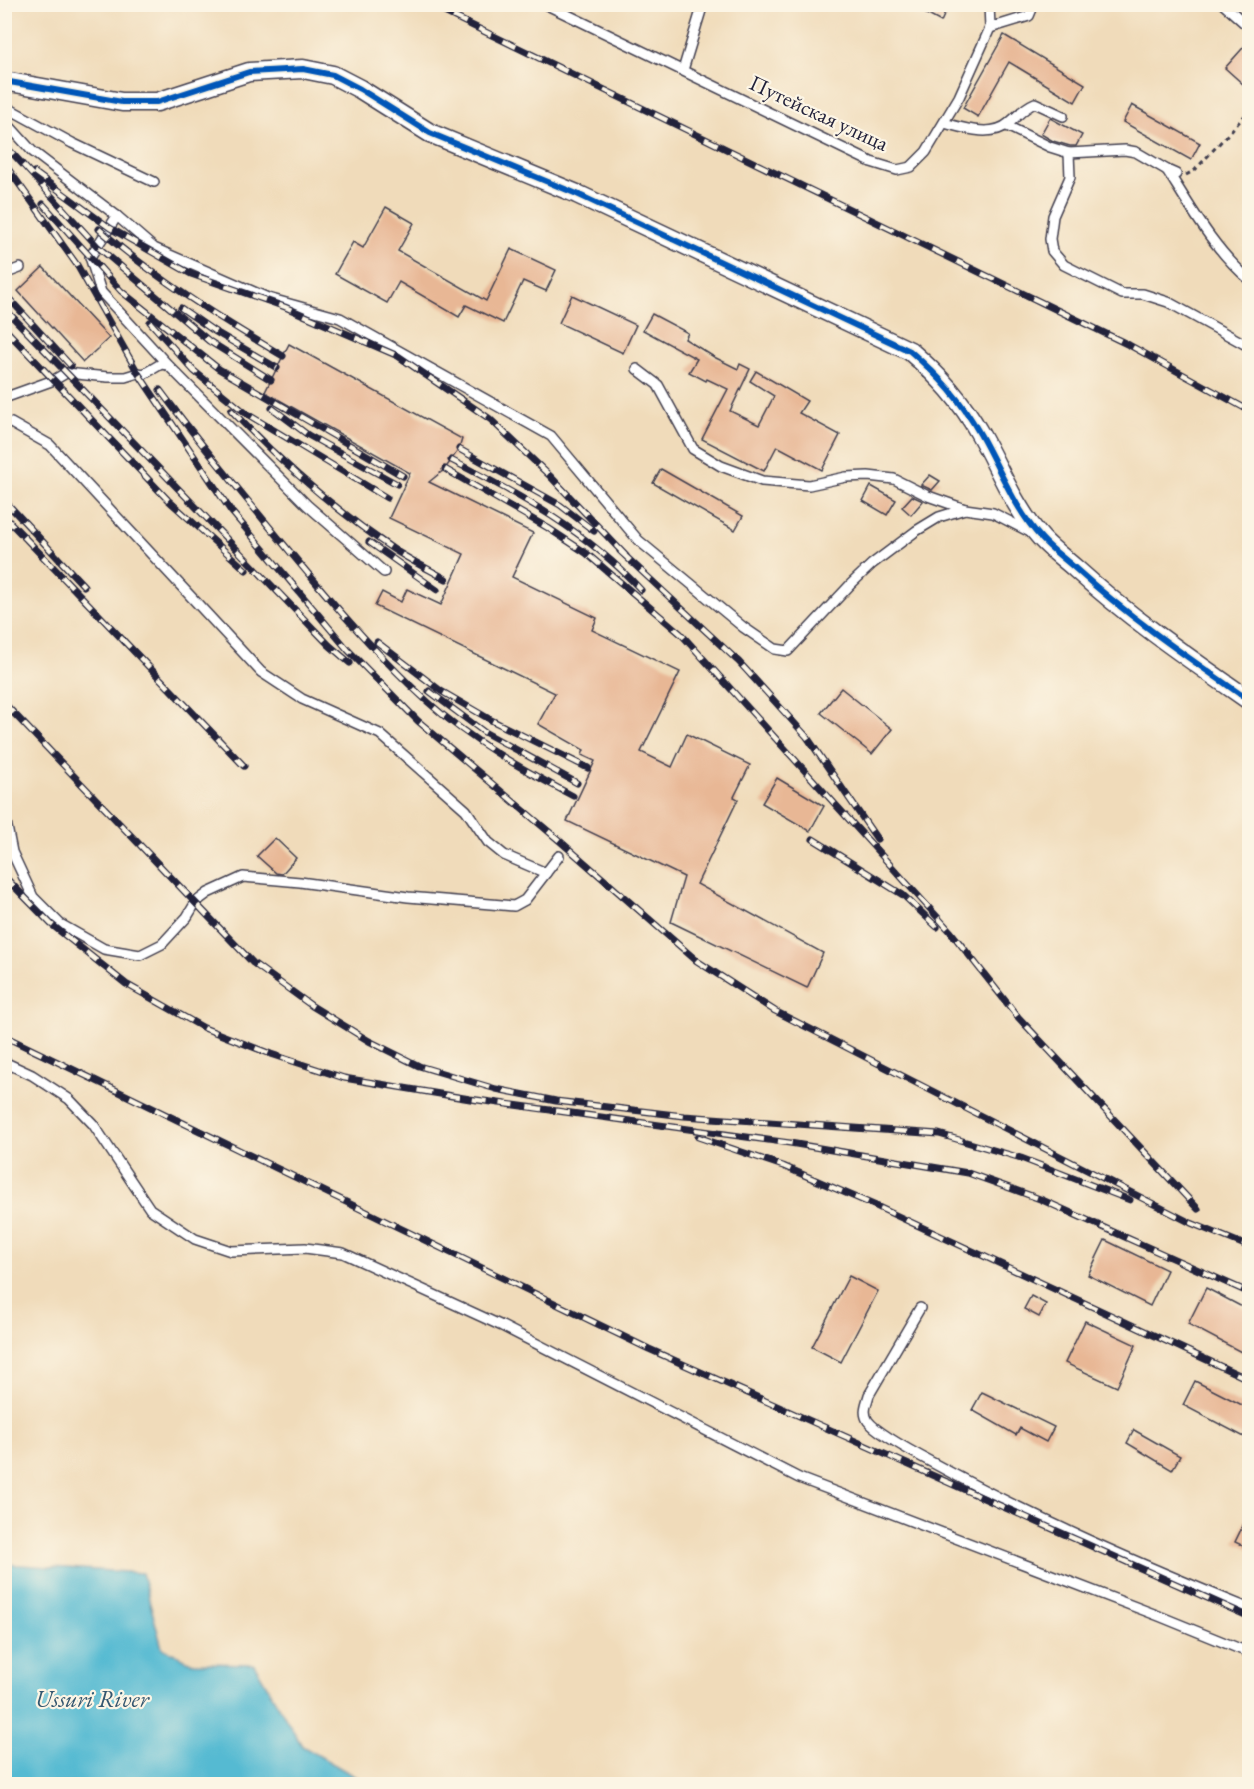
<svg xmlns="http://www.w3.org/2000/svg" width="1254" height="1789" font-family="'EB Garamond',serif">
  <rect width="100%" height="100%" fill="#fcf5e5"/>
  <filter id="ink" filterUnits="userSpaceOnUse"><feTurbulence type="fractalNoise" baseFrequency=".0167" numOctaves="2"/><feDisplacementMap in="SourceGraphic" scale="12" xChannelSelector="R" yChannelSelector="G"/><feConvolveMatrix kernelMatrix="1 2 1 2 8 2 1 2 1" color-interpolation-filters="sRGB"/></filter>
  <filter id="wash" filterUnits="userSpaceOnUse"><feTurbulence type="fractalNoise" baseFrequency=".008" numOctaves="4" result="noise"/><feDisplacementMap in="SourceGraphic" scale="24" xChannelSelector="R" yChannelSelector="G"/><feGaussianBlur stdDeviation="1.35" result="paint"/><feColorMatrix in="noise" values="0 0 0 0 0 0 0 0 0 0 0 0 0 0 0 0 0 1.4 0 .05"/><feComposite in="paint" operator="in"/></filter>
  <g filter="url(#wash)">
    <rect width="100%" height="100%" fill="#f0dbba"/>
    <path fill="#54bad2" stroke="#3b6e86" stroke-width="1.5" d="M5 1564 142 1573 162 1648 193 1663 254 1664 302 1746 368 1784H5Z"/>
    <g id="blocks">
      <g fill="#e8b795">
        <path d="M908 4H949L941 22Z"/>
        <path d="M1004 35 1085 84 1075 102 1009 62 978 117 963 108Z"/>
        <path d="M1250 40V79L1244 85 1225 68Z"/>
        <path d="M1132 105 1200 143 1191 160 1123 122Z"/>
        <path d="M1050 118 1082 135 1076 146H1070L1053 141 1041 134Z"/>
        <path d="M386 207 414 223 398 251 486 301 511 249 556 270 546 291 523 281 503 323 466 305 459 317 399 282 387 303 335 274 353 242 363 248Z"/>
        <path d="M43 267 109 338 83 362 18 291Z"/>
        <path d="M572 295 636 325 623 353 559 323Z"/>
        <path d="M652 314 688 333 685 339 714 357 738 369 740 364 750 369 730 411 759 425 774 396 750 381 756 371 807 401 799 413 840 435 822 470 777 446 764 471 702 439 728 389 707 379 706 381 689 372 697 359 643 330Z"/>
        <path d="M289 344 462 439 459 449 445 469 429 482 533 533 512 577 597 618 592 630 680 672 641 752 672 767 687 734 750 765 734 797 738 799 697 884 823 953 807 988 671 922 684 877 567 821 595 761 582 755 584 750 538 724 555 693 375 606 382 592 401 602 407 589 441 605 464 554 389 518 410 473 265 392Z"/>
        <path d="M661 469 743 516 735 530 653 483Z"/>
        <path d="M930 475 940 481 932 490 921 485Z"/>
        <path d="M871 486 896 500 887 515 863 501Z"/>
        <path d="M912 496 923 501 911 515 902 507Z"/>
        <path d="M841 688 892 729 872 754 821 713Z"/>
        <path d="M777 778 824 806 810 831 762 803Z"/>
        <path d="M275 838 296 858 282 874 276 873 257 856Z"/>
        <path d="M1105 1240 1167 1270 1150 1306 1088 1275Z"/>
        <path d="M849 1276 878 1291 841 1362 812 1347Z"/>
        <path d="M1206 1288 1250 1311V1340L1243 1353 1188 1324Z"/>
        <path d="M1031 1296 1046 1304 1039 1317 1024 1309Z"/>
        <path d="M1085 1321 1136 1345 1117 1387 1065 1363Z"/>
        <path d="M1195 1381 1250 1409V1440L1183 1405Z"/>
        <path d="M982 1392 1054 1427 1046 1442 1020 1428 1016 1435 972 1410Z"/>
        <path d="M1134 1430 1180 1456 1172 1470 1127 1443Z"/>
        <path d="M1250 1511V1549L1235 1542Z"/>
      </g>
    </g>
  </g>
  <g filter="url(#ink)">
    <use href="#blocks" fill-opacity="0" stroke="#413e4e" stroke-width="1.5"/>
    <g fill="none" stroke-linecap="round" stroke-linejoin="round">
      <g stroke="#413e4e" stroke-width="12">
        <g id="service">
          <path d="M545 4 871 162 897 170 911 167 926 152 959 97 990 28 989 4"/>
          <path d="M1223 4 1250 28"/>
          <path d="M990 28 1029 16 1034 4"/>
          <path d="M683 70 703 4"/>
          <path d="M4 106 72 143 154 182"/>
          <path d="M4 120 32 151 117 216 154 248 268 298 340 318 551 436 638 540 743 627 775 649 788 651 851 584 872 564 916 531 939 517 965 509 993 513 1032 533"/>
          <path d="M944 123C963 128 992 138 1009 123 1019 115 1023 108 1035 103L1063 116"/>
          <path d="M1007 126 1050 147 1069 153 1125 150 1136 152 1167 170"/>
          <path d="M1069 153 1070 177 1053 216 1050 239 1052 251 1064 265 1122 294H1143L1168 302 1250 347"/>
          <path d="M1176 174 1167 170C1191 208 1215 251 1250 280"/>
          <path d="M117 216 90 257 101 292 168 365"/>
          <path d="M4 271H12L20 268"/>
          <path d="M637 369 658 385 693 449 721 466 762 481 809 485 846 477 868 476 894 479 928 496 965 509"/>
          <path d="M4 398 54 380 66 373 108 377H125L138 373 144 374 161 364 168 365 307 505 384 572"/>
          <path d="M4 422 11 423 50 445 261 672 302 699 380 734 466 810 488 842 504 855 546 873"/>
          <path d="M4 812 12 852 33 897 60 924 104 949 140 955 162 944 187 917 196 902 208 893 243 877 300 882 408 897 514 906 525 900 559 856"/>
          <path d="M4 1062 32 1075 69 1099 93 1124 150 1209 195 1239 231 1251 305 1248 343 1253 502 1326 799 1478 1159 1616 1250 1653"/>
          <path d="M920 1308 869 1395C867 1403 862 1412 868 1421 877 1433 918 1455 933 1463 1035 1519 1142 1565 1250 1609"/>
        </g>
      </g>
      <g stroke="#413e4e" stroke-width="21">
        <path id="minor" d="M4 81 122 102H157L249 72 303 69 333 75 360 89 430 133 577 194 910 351C940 377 961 400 980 434 1000 469 1014 508 1042 539 1052 550 1065 559 1076 569 1130 618 1190 659 1250 701"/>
      </g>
      <path stroke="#413e4e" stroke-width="3" stroke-dasharray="4.5 4.5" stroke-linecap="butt" d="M1186 175 1195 170 1250 110"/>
      <use href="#service" stroke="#fff" stroke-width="9"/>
      <use href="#minor" stroke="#fff" stroke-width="18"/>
      <g stroke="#22223b" stroke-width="7">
        <g id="rail">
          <path d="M428 4 1129 345 1250 411"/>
          <path d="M4 144 98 247 209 341 271 380"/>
          <path d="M4 163 77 265 138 373 231 511 348 650 418 721 561 842 697 961 775 1011 1191 1223 1250 1247"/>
          <path d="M34 172 110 228 191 274 285 307 398 356 490 419 550 476 626 556"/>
          <path d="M43 204 121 291 219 369 403 476"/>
          <path d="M99 229C155 278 219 318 283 356"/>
          <path d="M4 293 71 366"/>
          <path d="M4 308 329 645 350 663"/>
          <path d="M181 308 214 331 277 368"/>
          <path d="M150 322 194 371 247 414 387 498"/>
          <path d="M4 328 168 500 246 570"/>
          <path d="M160 390C194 436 231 480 267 524 318 586 369 648 428 702 471 741 522 769 573 796"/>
          <path d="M272 408 308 435 397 484"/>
          <path d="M231 410C280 462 334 509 393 549 410 560 428 569 446 579"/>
          <path d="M459 449 560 505 594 531"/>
          <path d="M451 460C520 495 588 532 641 590"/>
          <path d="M445 469 548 528 586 553 681 634 950 931 1018 1017 1198 1209"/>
          <path d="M4 500 84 586"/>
          <path d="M4 516 244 766"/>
          <path d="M369 542 437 590"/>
          <path d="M620 551 739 662 807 737 877 839"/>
          <path d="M377 642 441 691 491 720 588 768"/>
          <path d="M429 691 484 732 577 783"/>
          <path d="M4 703 253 963 312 1006 369 1041 419 1066 496 1089 556 1101 684 1116 939 1134 1021 1158 1130 1200"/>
          <path d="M813 839 903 895 937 927"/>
          <path d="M4 876 51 924 126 984 204 1028 271 1054 344 1078 470 1099 790 1143 968 1173 1040 1199 1250 1293"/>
          <path d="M4 1036 649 1349 1250 1617"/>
          <path d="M698 1137 783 1166 876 1206 1250 1380"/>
        </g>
      </g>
      <use href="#rail" stroke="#fcf5e5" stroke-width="4.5" stroke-dasharray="14" stroke-linecap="butt"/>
      <g stroke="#fcf5e5" stroke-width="10">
        <path id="cycleway" d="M4 81 122 102H157L249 72 303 69 333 75 360 89 430 133 577 194 910 351C940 377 961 400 980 434 1000 469 1014 508 1042 539 1052 550 1065 559 1076 569 1130 618 1190 659 1250 701"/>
      </g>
      <use href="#cycleway" stroke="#0057b8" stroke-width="6"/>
    </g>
  </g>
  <g text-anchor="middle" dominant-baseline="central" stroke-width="4.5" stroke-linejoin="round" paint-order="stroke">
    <g font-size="22" fill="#22223b" stroke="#fcf5e5">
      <text transform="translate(819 113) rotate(25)">Путейская улица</text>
    </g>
    <g font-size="24" font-style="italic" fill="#345770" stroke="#fcf5e5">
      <text x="92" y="1698">Ussuri River</text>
    </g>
  </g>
  <rect width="1254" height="1789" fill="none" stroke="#fcf5e5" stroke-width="24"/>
</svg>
